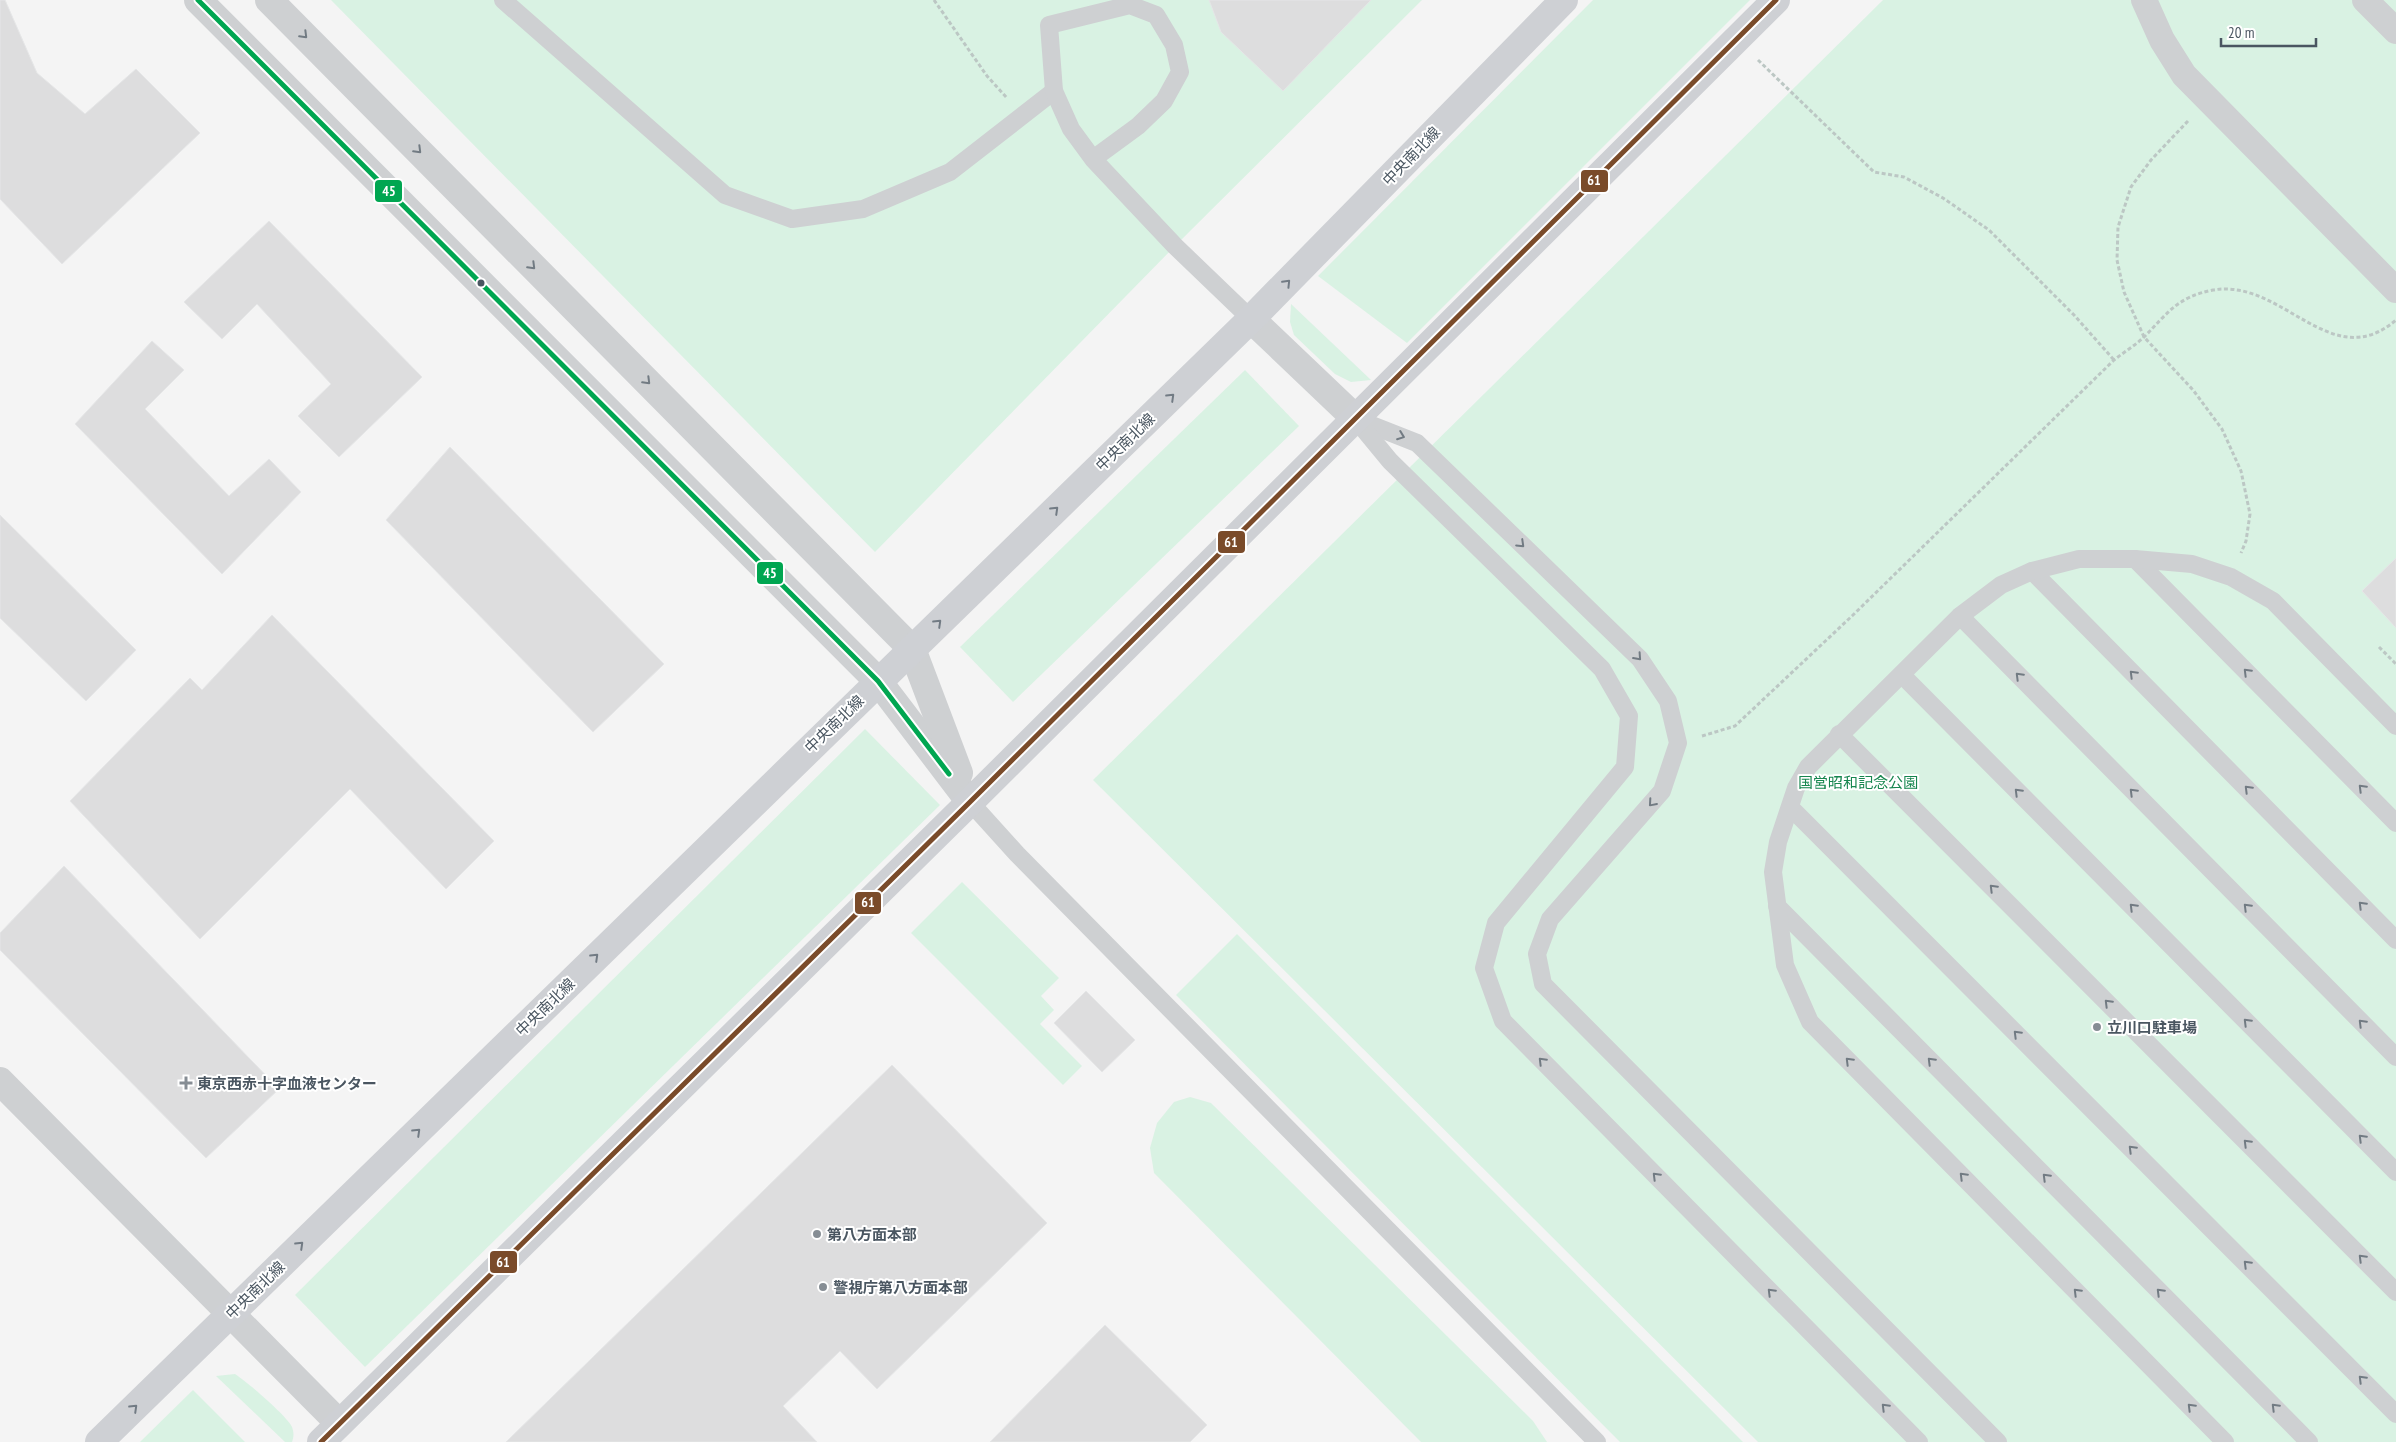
<svg xmlns="http://www.w3.org/2000/svg" width="2396" height="1442" font-family="'PT Sans Narrow','Noto Sans JP',sans-serif">
  <rect width="100%" height="100%" fill="#f4f4f4"/>
  <g fill="#d9f2e3">
    <path d="M331 0H1422L1175 246 875 552Z"/>
    <path d="M1593 0H1750L1407 343 1318 276Z"/>
    <path d="M1883 0H2396V1442H1758L1093 780Z"/>
    <path d="M1291 304 1371 380 1351 382 1335 374 1294 335 1290 322Z"/>
    <path d="M1245 370 1299 426 1013 702 960 647Z"/>
    <path d="M865 729 940 805 365 1367 295 1295Z"/>
    <path d="M962 882 1059 978 1041 996 1054 1010 1040 1024 1082 1066 1063 1085 911 933Z"/>
    <path d="M1237 934 1743 1442H1620L1176 995Z"/>
    <path d="M1190 1097 1211 1103 1533 1421 1547 1442H1421L1154 1173 1150 1148 1157 1123 1174 1102Z"/>
    <path d="M235 1374C245 1380 288 1417 292 1427 294 1432 294 1437 292 1442H285L216 1376Z"/>
    <path d="M193 1390 245 1442H140Z"/>
  </g>
  <g fill="#ddddde" stroke="#e5e6e7">
    <path d="M0 0H5L37 73 85 114 136 69 200 133 62 264 0 199Z"/>
    <path d="M1209 0H1371L1283 91 1221 32Z"/>
    <path d="M269 221 422 377 339 457 298 416 331 384 257 304 222 339 184 302Z"/>
    <path d="M152 341 184 370 145 409 229 496 269 459 301 492 222 574 75 424Z"/>
    <path d="M450 447 664 664 593 732 386 520Z"/>
    <path d="M0 515 136 650 86 701 0 618Z"/>
    <path d="M2396 558V628L2362 591Z"/>
    <path d="M272 615 494 841 446 889 350 789 200 939 70 801 190 678 202 690Z"/>
    <path d="M64 866 279 1089 206 1158 0 950V933Z"/>
    <path d="M1086 991 1135 1040 1102 1072 1054 1023Z"/>
    <path d="M892 1065 1047 1223 877 1389 840 1351 783 1406 817 1442H506Z"/>
    <path d="M1105 1325 1207 1425 1190 1442H990Z"/>
  </g>
  <g fill="none" stroke-linecap="round" stroke-linejoin="round">
    <g stroke="#bcc7c4" stroke-width="3" stroke-dasharray="4 2.5" stroke-linecap="butt">
      <path d="M934 0 987 76 1007 98"/>
      <path d="M1758 60 1874 172 1904 177 1943 198 1989 230 2074 315 2114 360"/>
      <path d="M2188 121 2151 160 2131 187 2118 227 2117 260 2124 292 2144 337 2193 390 2222 429 2241 471 2250 514 2246 541 2241 553"/>
      <path d="M2379 647 2396 664"/>
      <path d="M1702 736 1735 726 1852 616 2114 360C2124 352 2136 345 2145 336 2168 313 2177 297 2213 290 2283 278 2331 376 2396 320"/>
    </g>
    <g stroke="#ced0d2" stroke-width="18">
      <path d="M503 0 725 195 792 219 863 209 950 172 1054 91"/>
      <path d="M1093 159 1138 126 1164 101 1180 72 1174 45 1156 15 1130 5 1049 25 1054 91 1071 129 1093 159 1175 246 1251 319"/>
      <path d="M1356 419 1417 443 1640 659 1668 701 1678 743 1662 791 1550 919 1537 954 1543 984 1998 1442"/>
      <path d="M1357 421 1390 461 1602 669 1629 716 1625 767 1496 923 1484 968 1503 1021 1919 1442"/>
      <path d="M2135 559 2396 823"/>
      <path d="M2032 571 2396 940"/>
      <path d="M1960 616 2396 1057"/>
      <path d="M1902 675 2396 1172"/>
      <path d="M1839 734 2396 1292"/>
      <path d="M970 802 1017 854 1597 1442"/>
      <path d="M1791 808 2396 1414"/>
      <path d="M1777 906 2309 1442"/>
      <path d="M2225 1442 1810 1022 1785 965 1773 872 1778 842 1796 788 1808 767 1960 616 2001 585 2032 571 2079 559H2135L2192 564 2231 577 2273 601 2396 726"/>
    </g>
    <g stroke="#ced0d2" stroke-width="26">
      <path d="M2144 0 2162 40 2184 75 2396 290"/>
      <path d="M2365 0 2396 31"/>
    </g>
    <path stroke="#ced0d2" stroke-width="28" d="M1251 319 1356 419"/>
    <g stroke="#ced0d2" stroke-width="28">
      <path d="M198 0 878 681 970 802"/>
      <path d="M269 0 912 649 959 773"/>
      <path d="M0 1081 339 1423"/>
    </g>
    <g stroke="#ced0d4" stroke-width="28">
      <path d="M99 1442 1251 319 1564 0"/>
      <path d="M321 1442 970 802 1776 0"/>
    </g>
    <g stroke="#fff" stroke-width="9">
      <path id="bus-1" d="M198 0 878 681 949 774"/>
    </g>
    <g stroke="#fff" stroke-width="9">
      <path id="bus-2" d="M321 1442 970 802 1776 0"/>
    </g>
    <use href="#bus-1" stroke="#00a651" stroke-width="5"/>
    <use href="#bus-2" stroke="#7a4b2a" stroke-width="5"/>
  </g>
  <defs><path id="oneway-chevron" d="M-2-3.5L2.5 0L-2 3.5" fill="none" stroke-width="1.6" stroke-linecap="round" stroke-linejoin="round" transform="scale(1.25)"/></defs>
  <g stroke="#727b83">
    <use href="#oneway-chevron" transform="translate(304 35) rotate(45)"/>
    <use href="#oneway-chevron" transform="translate(418 150) rotate(45)"/>
    <use href="#oneway-chevron" transform="translate(532 266) rotate(45)"/>
    <use href="#oneway-chevron" transform="translate(647 381) rotate(45)"/>
    <use href="#oneway-chevron" transform="translate(1401 436) rotate(21)"/>
    <use href="#oneway-chevron" transform="translate(1521 544) rotate(44)"/>
    <use href="#oneway-chevron" transform="translate(1638 657) rotate(48)"/>
    <use href="#oneway-chevron" transform="translate(2247 672) rotate(-135)"/>
    <use href="#oneway-chevron" transform="translate(2133 674) rotate(-135)"/>
    <use href="#oneway-chevron" transform="translate(2019 676) rotate(-135)"/>
    <use href="#oneway-chevron" transform="translate(2362 788) rotate(-135)"/>
    <use href="#oneway-chevron" transform="translate(2248 789) rotate(-135)"/>
    <use href="#oneway-chevron" transform="translate(2018 792) rotate(-135)"/>
    <use href="#oneway-chevron" transform="translate(2133 792) rotate(-135)"/>
    <use href="#oneway-chevron" transform="translate(1652 803) rotate(131)"/>
    <use href="#oneway-chevron" transform="translate(1993 888) rotate(-135)"/>
    <use href="#oneway-chevron" transform="translate(2362 905) rotate(-135)"/>
    <use href="#oneway-chevron" transform="translate(2133 907) rotate(-135)"/>
    <use href="#oneway-chevron" transform="translate(2247 907) rotate(-135)"/>
    <use href="#oneway-chevron" transform="translate(2108 1003) rotate(-135)"/>
    <use href="#oneway-chevron" transform="translate(2247 1022) rotate(-135)"/>
    <use href="#oneway-chevron" transform="translate(2362 1023) rotate(-135)"/>
    <use href="#oneway-chevron" transform="translate(2017 1034) rotate(-135)"/>
    <use href="#oneway-chevron" transform="translate(1542 1061) rotate(-135)"/>
    <use href="#oneway-chevron" transform="translate(1849 1061) rotate(-135)"/>
    <use href="#oneway-chevron" transform="translate(1931 1061) rotate(-135)"/>
    <use href="#oneway-chevron" transform="translate(2362 1138) rotate(-135)"/>
    <use href="#oneway-chevron" transform="translate(2247 1143) rotate(-135)"/>
    <use href="#oneway-chevron" transform="translate(2132 1149) rotate(-135)"/>
    <use href="#oneway-chevron" transform="translate(1656 1176) rotate(-135)"/>
    <use href="#oneway-chevron" transform="translate(1963 1176) rotate(-135)"/>
    <use href="#oneway-chevron" transform="translate(2046 1177) rotate(-135)"/>
    <use href="#oneway-chevron" transform="translate(2362 1258) rotate(-135)"/>
    <use href="#oneway-chevron" transform="translate(2247 1264) rotate(-135)"/>
    <use href="#oneway-chevron" transform="translate(1771 1292) rotate(-135)"/>
    <use href="#oneway-chevron" transform="translate(2077 1292) rotate(-135)"/>
    <use href="#oneway-chevron" transform="translate(2160 1292) rotate(-135)"/>
    <use href="#oneway-chevron" transform="translate(2362 1379) rotate(-135)"/>
    <use href="#oneway-chevron" transform="translate(1885 1407) rotate(-135)"/>
    <use href="#oneway-chevron" transform="translate(2191 1407) rotate(-135)"/>
    <use href="#oneway-chevron" transform="translate(2275 1407) rotate(-135)"/>
  </g>
  <g stroke="#727b84">
    <use href="#oneway-chevron" transform="translate(1287 283) rotate(-46)"/>
    <use href="#oneway-chevron" transform="translate(1171 397) rotate(-44)"/>
    <use href="#oneway-chevron" transform="translate(1055 510) rotate(-44)"/>
    <use href="#oneway-chevron" transform="translate(938 623) rotate(-44)"/>
    <use href="#oneway-chevron" transform="translate(595 957) rotate(-44)"/>
    <use href="#oneway-chevron" transform="translate(417 1132) rotate(-44)"/>
    <use href="#oneway-chevron" transform="translate(300 1245) rotate(-44)"/>
    <use href="#oneway-chevron" transform="translate(134 1408) rotate(-44)"/>
  </g>
  <circle fill="#4a5661" stroke="#fff" stroke-width="2" cx="481" cy="283" r="4.5"/>
  <g fill="#868d94" stroke="#fff" stroke-width="2">
    <circle cx="2097" cy="1027" r="5"/>
    <path d="M183.5 1075.5h5v5h5v5h-5v5h-5v-5h-5v-5h5z"/>
    <circle cx="817" cy="1234" r="5"/>
    <circle cx="823" cy="1287" r="5"/>
  </g>
  <g text-anchor="middle" dominant-baseline="central" stroke-width="4" stroke-linejoin="round" paint-order="stroke">
    <g font-size="15" fill="#4a5661" stroke="#fff">
      <text transform="translate(1411 156) rotate(-46)">中央南北線</text>
      <text transform="translate(1125 442) rotate(-44)">中央南北線</text>
      <text transform="translate(834 724) rotate(-44)">中央南北線</text>
      <text transform="translate(545 1007) rotate(-44)">中央南北線</text>
      <text transform="translate(255 1290) rotate(-44)">中央南北線</text>
    </g>
    <g font-size="15" fill="#17864f" stroke="#fff">
      <text x="1858" y="782">国営昭和記念公園</text>
    </g>
    <g font-size="15" font-weight="bold" fill="#4a5661" stroke="#fff" text-anchor="start">
      <text x="2107" y="1027">立川口駐車場</text>
      <text x="197" y="1083">東京西赤十字血液センター</text>
      <text x="827" y="1234">第八方面本部</text>
      <text x="833" y="1287">警視庁第八方面本部</text>
    </g>
  </g>
  <g stroke="#fff" stroke-width="2">
    <rect x="1580" y="169" width="29" height="24" rx="5" fill="#7a4b2a"/>
    <rect x="374" y="179" width="29" height="24" rx="5" fill="#00a651"/>
    <rect x="1217" y="530" width="29" height="24" rx="5" fill="#7a4b2a"/>
    <rect x="756" y="561" width="28" height="24" rx="5" fill="#00a651"/>
    <rect x="854" y="891" width="28" height="24" rx="5" fill="#7a4b2a"/>
    <rect x="489" y="1250" width="29" height="24" rx="5" fill="#7a4b2a"/>
  </g>
  <g font-size="14" text-anchor="middle" font-weight="bold" fill="#fff">
    <text x="1594" y="185">61</text>
    <text x="389" y="196">45</text>
    <text x="1231" y="547">61</text>
    <text x="770" y="578">45</text>
    <text x="868" y="907">61</text>
    <text x="503" y="1267">61</text>
  </g>
  <path d="M2221 38v8h95v-8" fill="none" stroke="#4a5661" stroke-width="2.5"/>
  <text x="2228" y="38" font-size="15" fill="#4a5661" stroke="#ffffff" stroke-width="4" paint-order="stroke">20 m</text>
</svg>
